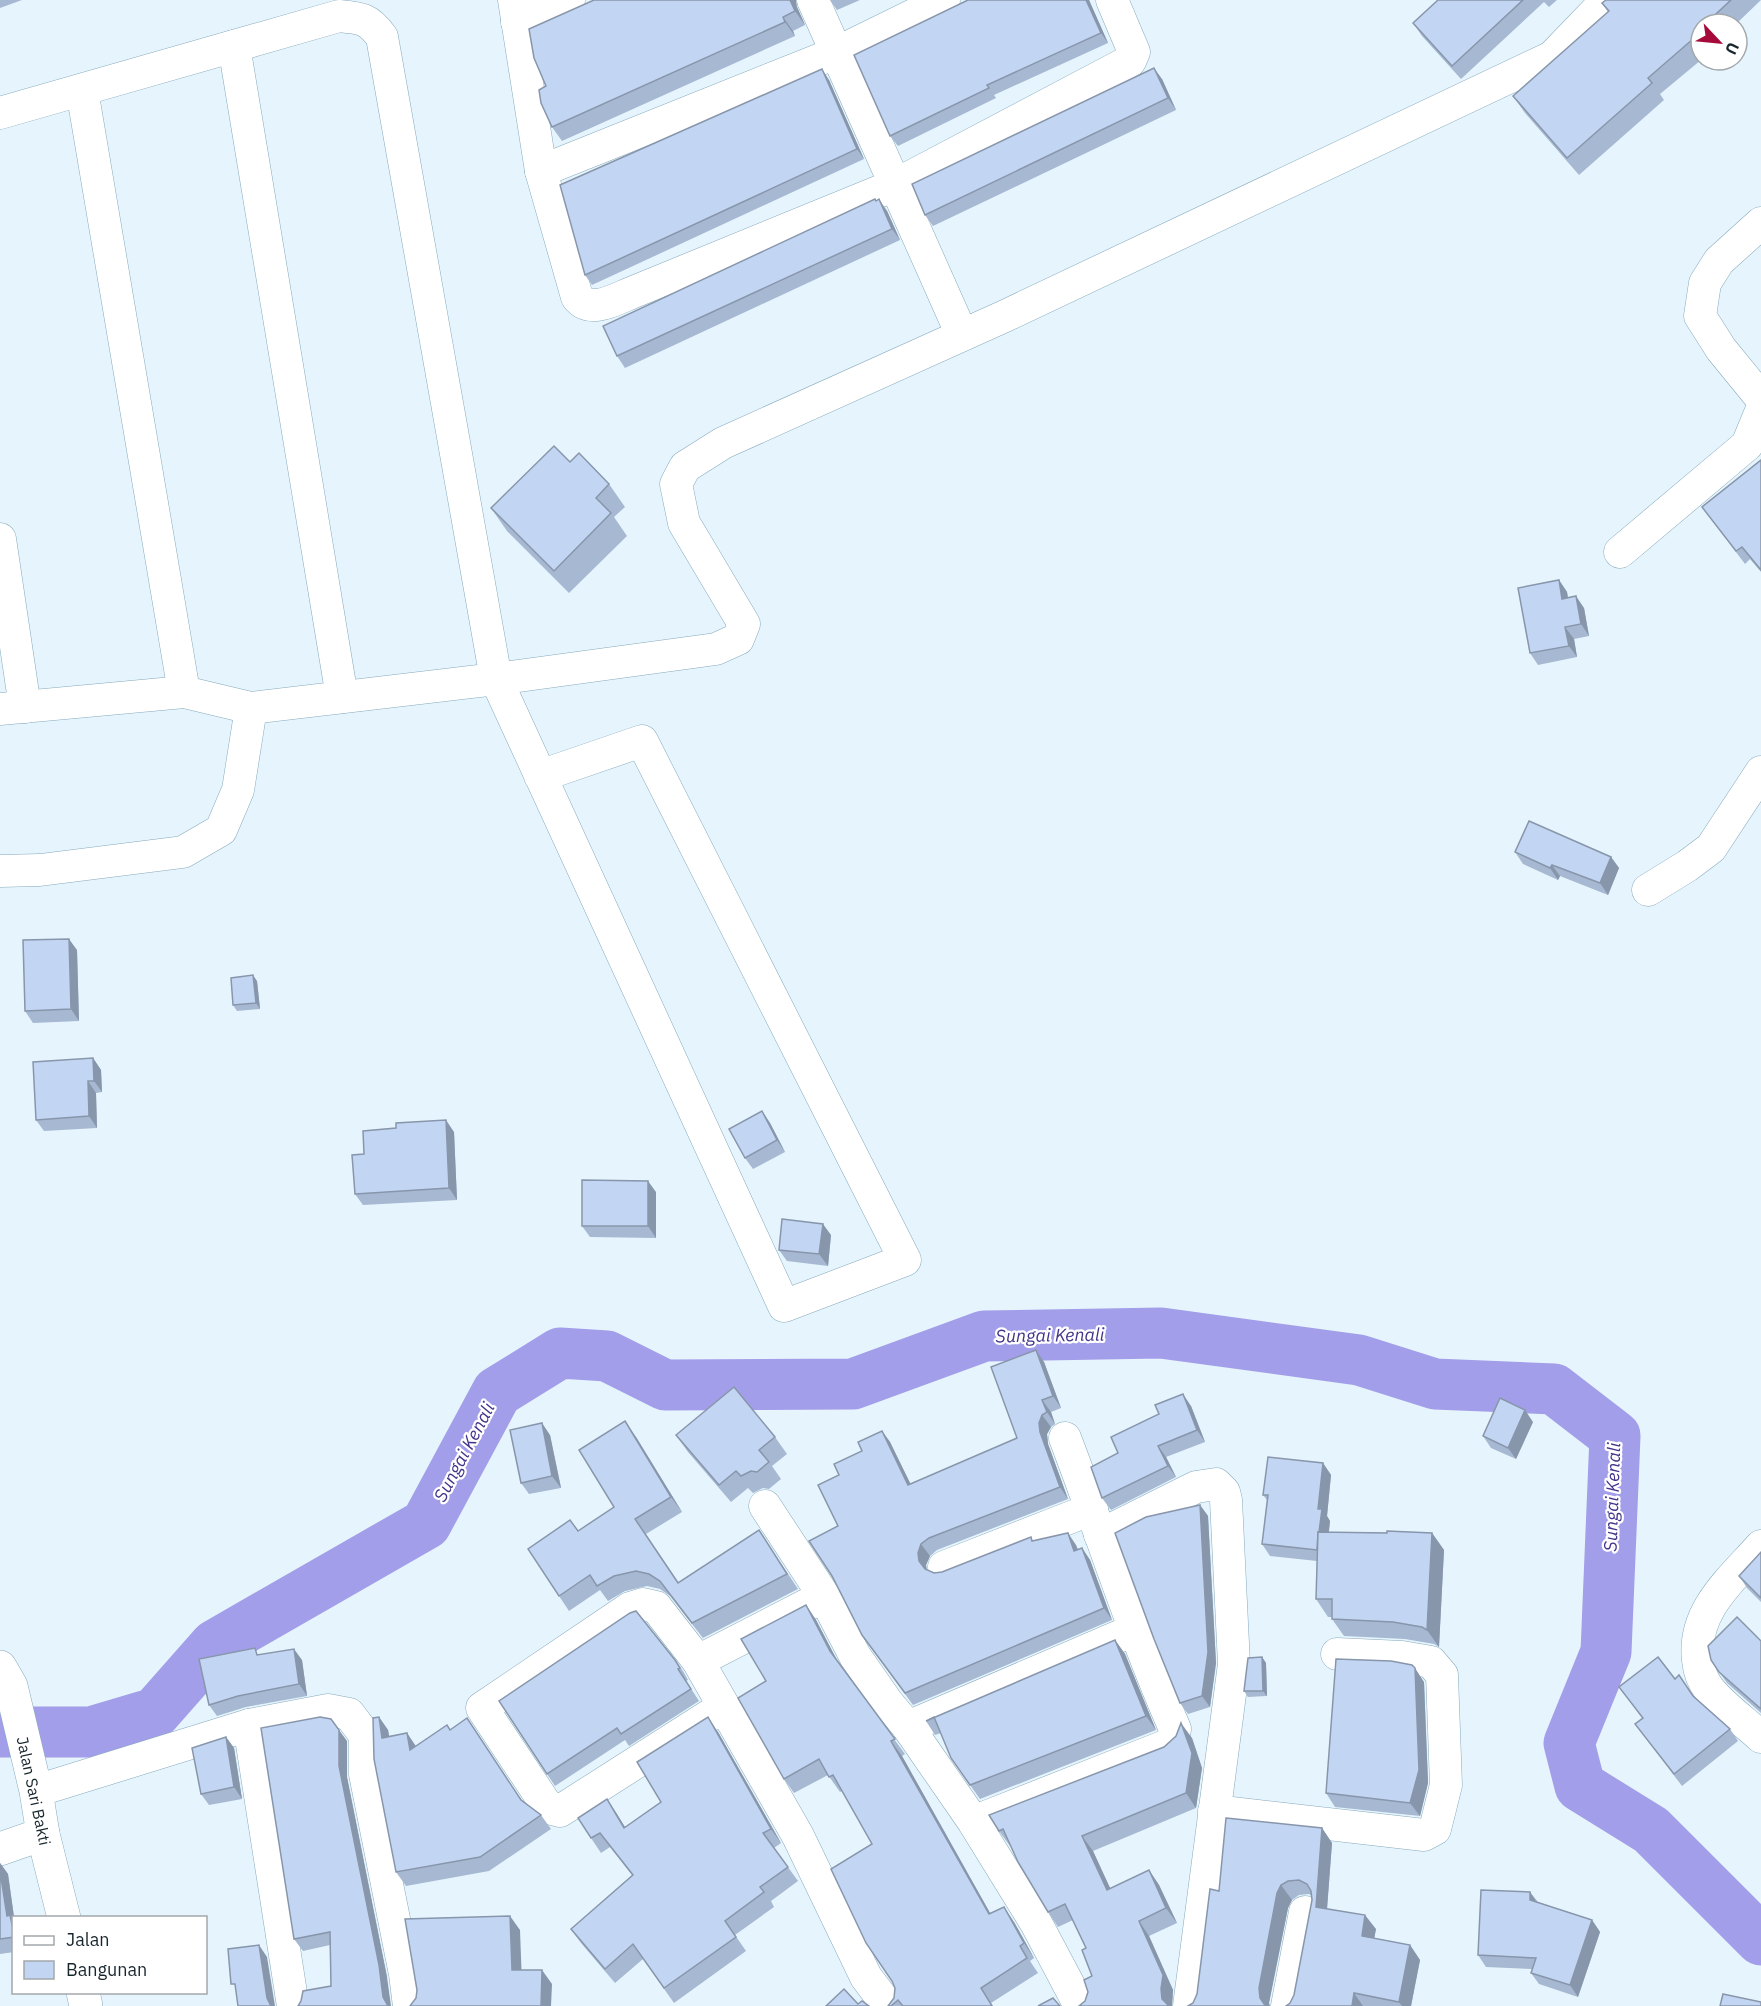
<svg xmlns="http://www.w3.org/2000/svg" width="1761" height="2006" font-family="'IBM Plex Sans',sans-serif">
  <rect width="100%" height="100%" fill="#e6f5fd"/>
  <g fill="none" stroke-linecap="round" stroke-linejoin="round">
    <path stroke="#a39ee9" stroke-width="51" d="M0 1732H91L155 1713 215 1645 426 1524 497 1392 560 1353 607 1356 665 1385 853 1384 984 1336 1161 1333 1359 1360 1435 1384 1554 1389 1615 1436 1606 1652 1569 1743 1580 1786 1651 1830 1761 1940"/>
    <g stroke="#86aabc" stroke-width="33">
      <g id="street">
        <path d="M514 0 541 171 577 297C590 314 614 300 631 293L895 185 1130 61 1134 52 1112 0"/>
        <path d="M813 0 962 335"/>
        <path d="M517 22 569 0"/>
        <path d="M234 46 342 697"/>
        <path d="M82 90 184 692"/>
        <path d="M0 113 339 16C361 18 368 18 382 37L496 679 784 1306 905 1260 642 741 540 776"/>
        <path d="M541 171 836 53 944 0"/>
        <path d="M1761 223 1719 261 1705 283 1700 316 1721 349 1761 398"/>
        <path d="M0 539 25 707"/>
        <path d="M1620 552 1747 445 1761 411"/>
        <path d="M0 709 184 692 251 708 496 679 716 649 738 639 744 624 684 523 676 484 685 467 723 443 1005 316 1552 57 1607 0"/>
        <path d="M0 871 40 870 183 852 221 830 238 790 251 708"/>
        <path d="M1648 890 1687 866 1711 848 1761 772"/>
        <path d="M765 1506 824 1596 855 1656 887 1702 908 1727 973 1821 1036 1923 1080 2006"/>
        <path d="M1100 1535 1196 1487 1216 1484 1224 1492 1226 1500 1234 1664 1189 2006"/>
        <path d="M1761 1546C1732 1579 1692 1611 1698 1660 1699 1671 1702 1680 1709 1689 1721 1705 1746 1723 1761 1737"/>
        <path d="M944 1567 1092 1509"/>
        <path d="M698 1661 824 1596"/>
        <path d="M723 1707 560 1811 552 1809 545 1803 482 1708 630 1608 643 1604 656 1607 698 1661 798 1836 866 1977 888 2006"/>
        <path d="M249 1725 293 2006"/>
        <path d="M908 1727 1134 1630"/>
        <path d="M36 1791 249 1725 328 1710 349 1714 365 1735V1774L405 1974 409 2006"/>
        <path d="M1214 1811 1424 1835 1435 1829 1446 1785 1442 1675 1431 1662 1402 1657 1337 1654"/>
        <path d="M978 1820 1168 1745 1173 1739 1175 1729C1133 1634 1102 1535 1065 1438"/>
        <path d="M1287 2006 1305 1912"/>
      </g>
    </g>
    <g stroke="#86aabc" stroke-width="34">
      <g id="secondary">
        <path d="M0 1667 11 1686 36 1791 43 1834 64 1918"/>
        <path d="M0 1849 43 1834"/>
        <path d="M83 1992 86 2006"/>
      </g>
    </g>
    <use href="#street" stroke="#fff" stroke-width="32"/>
    <use href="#secondary" stroke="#fff" stroke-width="33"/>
  </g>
  <g fill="#a7b8d2">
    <path d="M0 0H22L0 8Z"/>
    <path d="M830 0H860L837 10Z"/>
    <path d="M968 0H1089L1108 43 994 95 996 98 898 146 890 136Z"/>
    <path d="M1438 0H1557L1549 7 1544 2 1461 79 1422 36 1413 23Z"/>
    <path d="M1606 0H1761L1736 24H1701V60L1660 94 1664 100 1579 175 1525 113 1513 96 1608 12 1602 3Z"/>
    <path d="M797 7 805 25 793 31 795 36 562 141 552 127 546 86Z"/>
    <path d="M1162 79 1176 110 933 226 925 215Z"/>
    <path d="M829 80 864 159 592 285 585 275Z"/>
    <path d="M876 201 887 211 900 240 625 368 617 356Z"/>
    <path d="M1761 460V572L1750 559 1745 564 1702 507Z"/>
    <path d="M570 462 609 484 625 507 614 517 627 536 569 593 507 531 491 508Z"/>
    <path d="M1559 580 1567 592 1568 598 1584 608 1589 636 1574 639 1577 657 1538 665 1530 653Z"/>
    <path d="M1515 852 1611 857 1619 868 1608 895 1560 876 1558 880 1523 864Z"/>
    <path d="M77 950 79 1021 33 1023 25 1011Z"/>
    <path d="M257 981 260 1009 237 1011 233 1005Z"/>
    <path d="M93 1058 101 1070 102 1092 96 1093 97 1128 44 1131 36 1120Z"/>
    <path d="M762 1111 770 1123 785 1152 753 1169 745 1158Z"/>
    <path d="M396 1128 454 1132 457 1200 363 1205 355 1194 364 1154Z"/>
    <path d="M656 1192V1238L590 1237 582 1226Z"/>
    <path d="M831 1235 828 1266 787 1261 779 1250Z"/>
    <path d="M1044 1362 1061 1408 1051 1412 1055 1424 1051 1427 1047 1434 1048 1444 1068 1499 937 1550 930 1556 926 1565 927 1570 934 1573 942 1572 1033 1541 1076 1545 1078 1550 1082 1548 1090 1560 1112 1620 913 1705 862 1635 838 1526 839 1475 882 1431 890 1442 910 1484 1017 1438Z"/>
    <path d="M1191 1406 1205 1442 1166 1457 1176 1477 1111 1510 1102 1498Z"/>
    <path d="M1533 1422 1516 1459 1491 1448 1483 1436Z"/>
    <path d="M550 1435 561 1488 529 1494 521 1483Z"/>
    <path d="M676 1435 775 1437 787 1454 772 1466 781 1479 769 1489 763 1488 753 1493 748 1488 731 1502 688 1452Z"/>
    <path d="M636 1437 682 1512 646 1534 679 1583 759 1530 798 1589 703 1638 670 1596 660 1589 647 1586 625 1591 608 1601 600 1590 569 1611 528 1549 578 1531 614 1507Z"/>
    <path d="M1323 1463 1331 1475 1327 1516 1330 1521 1329 1532 1432 1533 1444 1550 1439 1647 1434 1644 1405 1639 1344 1636 1332 1619V1617H1328L1316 1599 1317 1561 1270 1556 1262 1544 1267 1500 1263 1495Z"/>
    <path d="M1200 1505 1208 1516 1216 1663 1210 1707 1188 1714 1180 1703Z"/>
    <path d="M1761 1552V1602L1747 1588 1739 1576Z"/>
    <path d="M806 1605 816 1620 839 1664 905 1754 902 1756 990 1913 1014 1922 1034 1958 1030 1961 1038 1973 991 2003 993 2006H888L894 1998 895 1988 872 1844 842 1791 840 1792 828 1775 794 1793 784 1779 766 1681Z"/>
    <path d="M1115 1640 1125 1654 1156 1730 980 1799 951 1758 941 1733 935 1735 926 1721Z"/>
    <path d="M1761 1641V1713L1727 1683 1711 1660Z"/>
    <path d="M260 1654 302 1660 307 1696 246 1707 217 1716 209 1705Z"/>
    <path d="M1262 1657 1266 1663 1267 1696 1248 1697 1244 1691Z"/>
    <path d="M675 1660 683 1671 688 1680 686 1681 699 1701 629 1746 625 1740 555 1786 547 1774Z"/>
    <path d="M1675 1679 1730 1729 1738 1741 1682 1786 1635 1724 1642 1718 1619 1687Z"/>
    <path d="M1424 1682 1428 1783 1420 1816 1335 1807 1326 1793Z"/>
    <path d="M379 1717 388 1730 389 1736 407 1733 416 1746 450 1730 522 1800 541 1815 551 1829 489 1871 406 1886 396 1872Z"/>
    <path d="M718 1732 781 1843 774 1848 798 1881 771 1901 774 1907 735 1935 746 1951 674 2003 643 1959 615 1983 581 1943 571 1929 632 1875 610 1847 601 1853 591 1838 607 1799 625 1827 661 1802Z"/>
    <path d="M226 1737 234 1748 242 1799 209 1805 201 1794Z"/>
    <path d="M1192 1738 1202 1768 1196 1808 1093 1851 1110 1889 1149 1870 1159 1885 1177 1923 1149 1936 1173 1990 1172 2006H1079L1085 2001 1092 1976 1086 1948 1073 1920 1058 1927 1048 1912 1011 1845 1010 1846 999 1831Z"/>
    <path d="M347 1741V1777L387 1977 331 1986 330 1945 303 1951 294 1939Z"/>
    <path d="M1322 1828 1332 1843 1327 1909 1376 1929 1374 1938 1410 1945 1420 1960 1411 2006H1286L1290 2003 1294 1995 1312 1900V1896L1309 1894 1299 1895 1292 1900 1288 1908 1269 2003H1193L1197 1994 1219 1891Z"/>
    <path d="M0 1863 8 1874 14 1917V1952L0 1954Z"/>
    <path d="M1530 1892 1538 1902 1592 1920 1600 1932 1578 1997 1539 1984 1531 1973 1532 1969 1486 1967 1478 1955Z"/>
  </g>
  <g fill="#8896ab">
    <path d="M790 0H796L797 7 805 25 795 11Z"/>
    <path d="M1086 0H1089L1108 43 1101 33Z"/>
    <path d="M783 17 793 31 795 36 785 22Z"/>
    <path d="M1154 68 1162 79 1176 110 1168 98Z"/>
    <path d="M822 69 829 80 864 159 857 149Z"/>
    <path d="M879 199 887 211 900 240 892 229Z"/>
    <path d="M1559 580 1567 592 1570 611 1562 599Z"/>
    <path d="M1576 596 1584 608 1589 636 1581 624Z"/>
    <path d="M1565 627 1574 639 1577 657 1569 646Z"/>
    <path d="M1611 857 1619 868 1608 895 1600 883Z"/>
    <path d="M1552 865 1560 876 1558 880 1550 868Z"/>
    <path d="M69 939 77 950 79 1021 71 1009Z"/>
    <path d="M253 975 257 981 260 1009 256 1003Z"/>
    <path d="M93 1058 101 1070 102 1092 94 1081Z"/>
    <path d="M88 1081 96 1093 97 1128 89 1116Z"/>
    <path d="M762 1111 770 1123 785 1152 777 1140Z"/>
    <path d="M446 1120 454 1132 457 1200 449 1188Z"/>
    <path d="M648 1181 656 1192V1238L648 1226Z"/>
    <path d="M823 1224 831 1235 828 1266 819 1254Z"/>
    <path d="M1036 1350 1044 1362 1061 1408 1053 1396Z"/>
    <path d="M1183 1394 1191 1406 1205 1442 1197 1430Z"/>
    <path d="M1042 1400 1051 1412 1055 1424 1047 1412Z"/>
    <path d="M1525 1410 1533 1422 1516 1459 1508 1448Z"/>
    <path d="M1042 1415 1051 1427 1047 1434 1048 1444 1068 1499 1060 1487 1040 1432 1039 1423Z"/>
    <path d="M625 1421 636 1437 682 1512 671 1497Z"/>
    <path d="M542 1423 550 1435 561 1488 552 1476Z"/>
    <path d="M882 1431 890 1442 917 1497 908 1485Z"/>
    <path d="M1158 1446 1166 1457 1176 1477 1168 1466Z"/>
    <path d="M1323 1463 1331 1475 1327 1516 1330 1521 1325 1562 1317 1550 1318 1509Z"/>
    <path d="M1200 1505 1208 1516 1216 1663 1210 1707 1202 1696Z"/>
    <path d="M1068 1533 1076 1545 1083 1563 1074 1551Z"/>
    <path d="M1432 1533 1444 1550 1439 1647 1427 1630Z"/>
    <path d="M921 1544 930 1556 926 1565 927 1573 919 1561 918 1553Z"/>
    <path d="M1082 1548 1090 1560 1112 1620 1104 1608Z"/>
    <path d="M806 1605 816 1620 840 1666 830 1651Z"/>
    <path d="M1115 1640 1125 1654 1156 1730 1146 1716Z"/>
    <path d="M294 1649 302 1660 307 1696 299 1684Z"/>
    <path d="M1262 1657 1266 1663 1267 1696 1263 1691Z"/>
    <path d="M1415 1668 1424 1682 1428 1783 1420 1816 1410 1803Z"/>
    <path d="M379 1717 388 1730 392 1751 382 1738Z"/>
    <path d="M708 1717 718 1732 781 1843 771 1829Z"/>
    <path d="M1181 1723 1192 1738 1202 1768 1196 1808 1186 1793Z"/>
    <path d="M339 1730 347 1741V1777L387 1977 391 2006H387L383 1997 339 1766Z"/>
    <path d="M407 1733 416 1747 410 1750Z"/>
    <path d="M226 1737 234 1748 242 1799 234 1787Z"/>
    <path d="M891 1741 902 1756 999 1929 989 1914Z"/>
    <path d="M607 1799 617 1814 634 1842 624 1828Z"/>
    <path d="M1322 1828 1332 1843 1326 1922 1316 1907Z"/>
    <path d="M1082 1836 1093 1851 1118 1905 1107 1890Z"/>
    <path d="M0 1863 8 1874 14 1917V1934L7 1916 0 1871Z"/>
    <path d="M1149 1870 1159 1885 1177 1923 1166 1908Z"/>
    <path d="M1281 1885 1292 1900 1288 1908 1269 2003 1270 2006H1266L1260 1998 1259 1988 1277 1893Z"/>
    <path d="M1530 1892 1538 1904 1530 1900Z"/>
    <path d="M1004 1907 1014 1922 1034 1958 1024 1943Z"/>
    <path d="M1365 1915 1376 1929 1372 1951 1362 1936Z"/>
    <path d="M510 1916 520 1930 522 1984 512 1970Z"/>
    <path d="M1592 1920 1600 1932 1578 1997 1570 1985Z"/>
    <path d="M1139 1921 1149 1936 1173 1990 1172 2006H1167L1162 1999Z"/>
    <path d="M259 1945 267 1957 275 2006H271L267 1998Z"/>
    <path d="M1410 1945 1420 1960 1411 2006H1402L1399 2002Z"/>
    <path d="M542 1970 552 1984 551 2006H541Z"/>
    <path d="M1354 1993 1363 2006H1352Z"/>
  </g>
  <g fill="#c2d6f4" stroke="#8896ab" stroke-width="1.5">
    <path d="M594 0H790L795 11 783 17 785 22 552 127 541 103 539 90 546 86 534 58 529 29Z"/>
    <path d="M968 0H1086L1101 33 987 85 989 88 890 136 854 55Z"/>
    <path d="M1438 0H1523L1452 66 1413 23Z"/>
    <path d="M1606 0H1731L1705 24H1701V32L1648 78 1652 83 1567 158 1513 96 1609 11 1602 3Z"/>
    <path d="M1154 68 1168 98 925 215 912 184Z"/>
    <path d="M822 69 857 149 585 275 560 185Z"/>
    <path d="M875 199 876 201 879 199 892 229 617 356 603 326Z"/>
    <path d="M554 446 570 462 579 453 609 484 596 498 611 513 554 571 491 508Z"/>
    <path d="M1761 460V570L1742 547 1736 551 1702 507Z"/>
    <path d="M1559 580 1562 599 1576 596 1581 624 1565 627 1569 646 1530 653 1518 588Z"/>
    <path d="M1529 821 1611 857 1600 883 1552 865 1550 868 1515 852Z"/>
    <path d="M69 939 71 1009 25 1011 23 940Z"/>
    <path d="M253 975 256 1003 233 1005 231 978Z"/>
    <path d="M93 1058 94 1081H88L89 1116 36 1120 33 1062Z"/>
    <path d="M762 1111 777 1140 745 1158 729 1129Z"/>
    <path d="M446 1120 449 1188 355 1194 352 1155 364 1154 363 1131 396 1128V1123Z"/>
    <path d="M582 1180 648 1181V1226H582Z"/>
    <path d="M782 1219 823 1224 819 1254 779 1250Z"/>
    <path d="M1036 1350 1053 1396 1042 1400 1047 1412 1042 1415 1039 1423 1040 1432 1060 1487 929 1538 921 1544 918 1553 919 1561 925 1569 934 1573 942 1572 1031 1537 1032 1541 1068 1533 1074 1551 1082 1548 1104 1608 905 1693 862 1635 832 1576 809 1541 838 1526 818 1485 839 1475 834 1464 862 1451 858 1442 882 1431 908 1485 1017 1438 991 1367Z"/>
    <path d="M734 1387 775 1437 759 1450 769 1462 757 1472 751 1471 741 1476 736 1471 719 1485 676 1435Z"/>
    <path d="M1183 1394 1197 1430 1158 1446 1168 1466 1102 1498 1091 1467 1118 1453 1111 1437 1159 1414 1155 1405Z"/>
    <path d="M1500 1398 1525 1410 1508 1448 1483 1436Z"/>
    <path d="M625 1421 671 1497 635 1519 678 1583 759 1530 787 1574 692 1623 660 1581 649 1574 636 1571 614 1576 597 1586 590 1575 559 1596 528 1549 570 1520 578 1531 614 1507 579 1450Z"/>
    <path d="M542 1423 552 1476 521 1483 510 1430Z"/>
    <path d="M1268 1457 1323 1463 1318 1509H1322L1319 1532H1318L1317 1550 1262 1544 1268 1495H1263Z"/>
    <path d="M1200 1505 1208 1652 1202 1696 1180 1703 1154 1639 1115 1533 1146 1517Z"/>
    <path d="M1387 1531 1432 1533 1427 1630 1422 1627 1393 1622 1332 1619V1599H1316L1318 1532 1387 1533Z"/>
    <path d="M1761 1552V1598L1739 1576Z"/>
    <path d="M806 1605 830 1651 895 1739 891 1741 989 1914 1004 1907 1024 1943 1020 1946 1027 1958 981 1988 992 2006H903L898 2000 891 2006H888L894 1998 895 1988 892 1981 866 1943 831 1869 872 1844 833 1775 829 1777 819 1759 784 1779 738 1698 766 1681 741 1639Z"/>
    <path d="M636 1611 675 1660 680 1668 678 1669 691 1689 621 1734 617 1728 547 1774 499 1701 630 1613Z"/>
    <path d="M1737 1617 1761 1641V1709L1719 1672 1711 1660 1708 1646Z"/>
    <path d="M1115 1640 1146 1716 970 1785 951 1758 934 1717 926 1721Z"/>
    <path d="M255 1648 257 1655 294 1649 299 1684 238 1696 209 1705 199 1659Z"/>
    <path d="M1262 1657 1263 1691H1244L1248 1658Z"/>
    <path d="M1658 1657 1675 1679 1679 1675 1693 1696 1730 1729 1674 1774 1635 1724 1643 1718 1619 1687Z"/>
    <path d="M1336 1659 1391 1661 1412 1665 1415 1668 1419 1770 1410 1803 1326 1793Z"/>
    <path d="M320 1717 331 1719 339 1730V1766L379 1965 383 1997 388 2006H298L301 2001 303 1991 331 1986 330 1932 294 1939 261 1728Z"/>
    <path d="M379 1717 382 1738 407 1733 410 1750 447 1725 450 1730 467 1718 521 1800 541 1815 480 1857 396 1872 374 1759 373 1718Z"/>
    <path d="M708 1717 771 1829 763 1833 788 1867 760 1887 764 1892 725 1921 736 1937 664 1988 633 1944 605 1969 571 1929 633 1875 600 1833 591 1838 578 1818 607 1799 624 1828 661 1802 637 1762Z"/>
    <path d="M1181 1723 1192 1753 1186 1793 1082 1836 1107 1890 1149 1870 1166 1908 1139 1921 1163 1975 1161 1989 1162 1999 1169 2006H1079L1085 2001 1088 1992 1084 1980 1092 1976 1082 1950 1086 1948 1065 1904 1048 1912 1018 1862 1003 1829 999 1831 989 1815 1164 1747 1176 1736Z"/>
    <path d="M226 1737 234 1787 201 1794 192 1748Z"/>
    <path d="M1226 1818 1322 1828 1316 1907 1365 1915 1362 1936 1410 1945 1399 2002 1354 1993 1352 2006H1286L1290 2003 1294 1995 1312 1900 1311 1891 1307 1884 1299 1880 1288 1881 1281 1885 1277 1893 1259 1988 1260 1998 1264 2004 1267 2006H1188L1193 2003 1197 1994 1210 1889 1219 1891Z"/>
    <path d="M0 1871 7 1916 10 1915 14 1934V1937L0 1939Z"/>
    <path d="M1481 1890 1530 1892V1900L1592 1920 1570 1985 1531 1973 1536 1958 1478 1955Z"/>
    <path d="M510 1916 512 1970H542L541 2006H410L416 1998 417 1990 405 1919Z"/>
    <path d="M259 1945 267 1998 271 2006H238L235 1984H231L228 1949Z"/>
    <path d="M844 1989 858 2004 862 2001 869 2006H826Z"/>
    <path d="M1723 1994 1761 2002V2006H1720Z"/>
    <path d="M1053 1998 1060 2006H1038Z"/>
  </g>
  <g text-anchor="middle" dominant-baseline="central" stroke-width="4.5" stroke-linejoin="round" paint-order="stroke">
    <g font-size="16" fill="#18262d" stroke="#fff">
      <text transform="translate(34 1791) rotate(78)">Jalan Sari Bakti</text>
    </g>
    <g font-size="18" font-style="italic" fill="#44348b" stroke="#fff">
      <text transform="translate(1050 1335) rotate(-1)">Sungai Kenali</text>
      <text transform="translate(464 1452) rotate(-62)">Sungai Kenali</text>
      <text transform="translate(1612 1497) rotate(-88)">Sungai Kenali</text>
    </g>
  </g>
  <rect x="12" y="1916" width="195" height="78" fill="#ffffff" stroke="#a3a8ab" stroke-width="1.5"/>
  <rect x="24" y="1936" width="30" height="9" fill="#ffffff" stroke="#a3a8ab" stroke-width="1.5"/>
  <text x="66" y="1946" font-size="18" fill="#18262d">Jalan</text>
  <rect x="24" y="1961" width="30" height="18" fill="#c2d6f4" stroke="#a3a8ab" stroke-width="1.5"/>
  <text x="66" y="1976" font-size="18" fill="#18262d">Bangunan</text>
  <g transform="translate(1719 42) rotate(116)"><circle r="28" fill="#ffffff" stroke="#a3a8ab" stroke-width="1.5"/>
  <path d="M0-4.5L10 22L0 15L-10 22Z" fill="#a50a3a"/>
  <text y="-9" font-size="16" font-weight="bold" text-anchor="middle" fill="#18262d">U</text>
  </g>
</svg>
